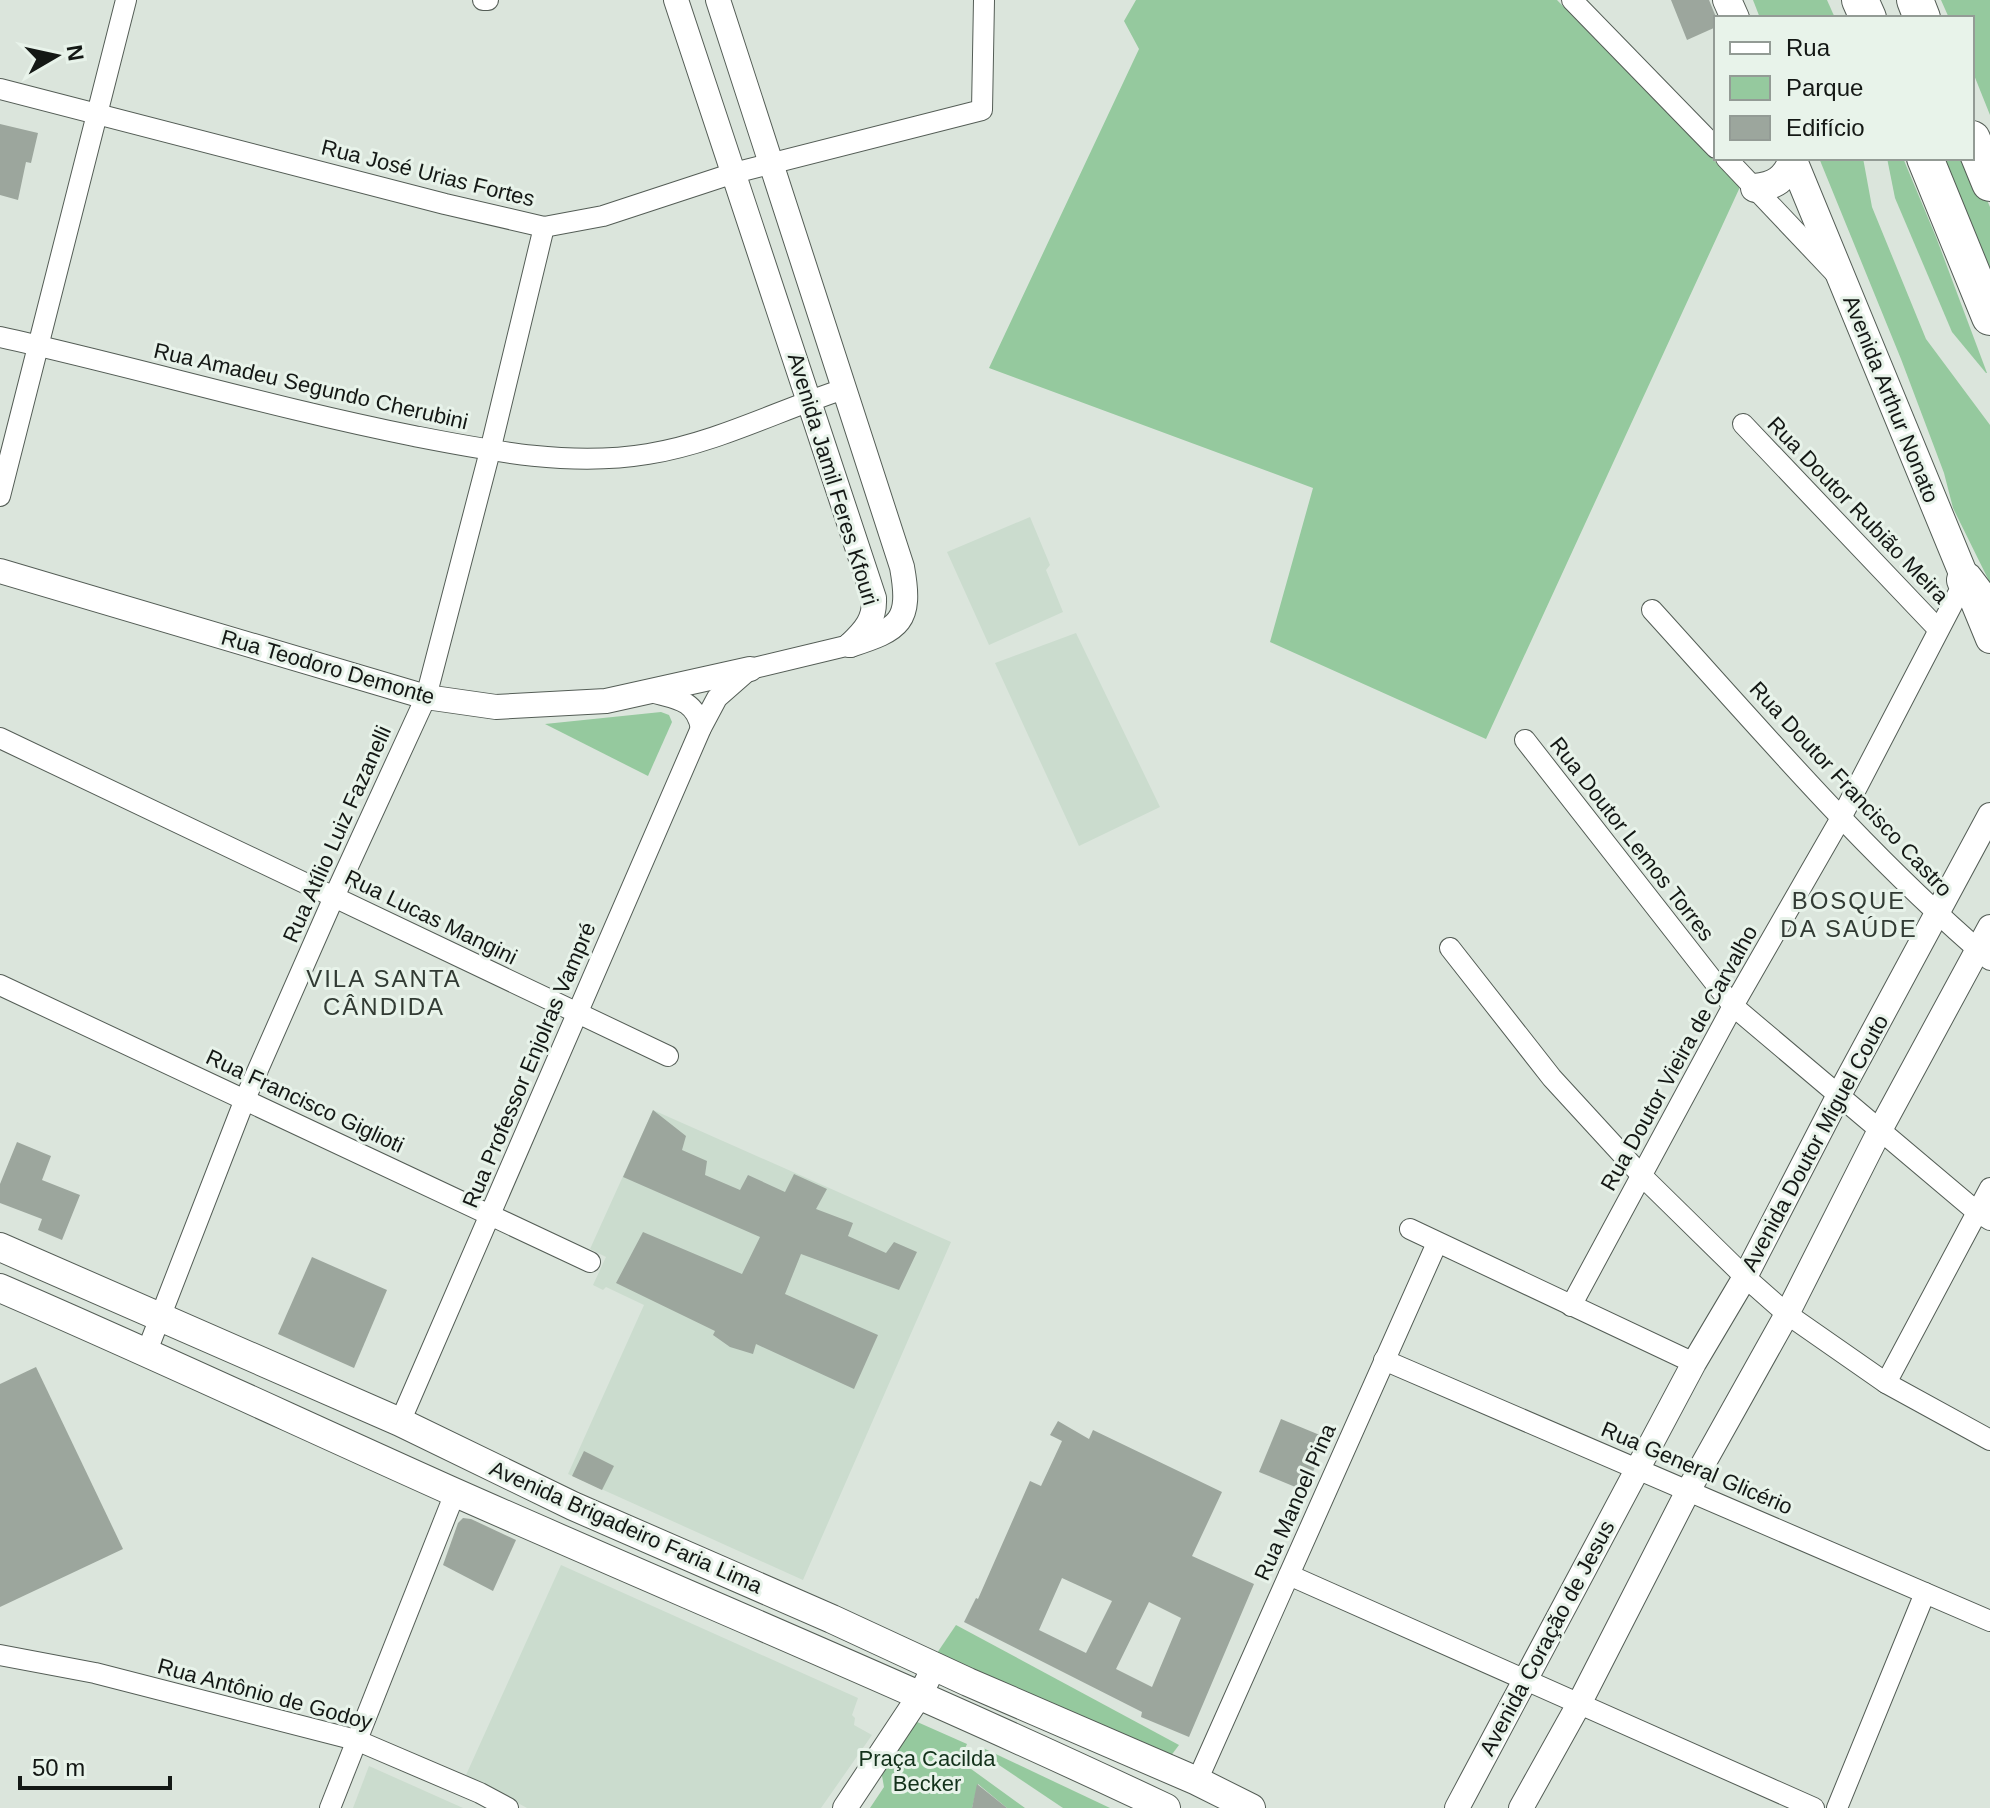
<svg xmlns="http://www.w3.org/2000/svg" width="1990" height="1808" font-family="Arial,sans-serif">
  <rect width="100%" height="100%" fill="#dbe5dc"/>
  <g fill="#cbdcce">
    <path d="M1030 517 1050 565 1046 570 1063 612 989 645 947 552Z"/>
    <path d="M1076 633 1160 807 1079 846 995 663Z"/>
    <path d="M653 1110 951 1242 803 1580 568 1474 644 1305 606 1287 603 1290 593 1285 606 1257 590 1249Z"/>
    <path d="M561 1565 858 1698 852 1715 855 1718 854 1725 872 1735 821 1808H527L466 1775Z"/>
    <path d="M369 1766 463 1808H353Z"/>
  </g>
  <g fill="#95c99e">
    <path d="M1136 0H1557L1740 187 1486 739 1270 642 1313 488 989 368 1139 49 1124 21Z"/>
    <path d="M1753 0H1827L1835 18H1760Z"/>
    <path d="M1941 0H1990V115L1972 70V18H1949Z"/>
    <path d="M1819 158H1863L1872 207 1926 339 1990 425V583L1953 508 1944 473 1901 359Z"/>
    <path d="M1887 158H1903L1936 237 1987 373H1986L1952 332 1895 198Z"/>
    <path d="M1940 158H1969L1990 207V280Z"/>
    <path d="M661 712 669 715 672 722 648 776 545 724Z"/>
    <path d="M956 1625 1179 1745 1167 1761 935 1656Z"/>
    <path d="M915 1721 967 1744 963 1753 967 1766 1025 1808H1007L978 1784 972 1808H870L884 1787 881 1770Z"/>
    <path d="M983 1748 1110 1808H1063L984 1755Z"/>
  </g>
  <g fill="#9ca69d" fill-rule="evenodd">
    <path d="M1671 0H1709L1716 17V27L1687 40Z"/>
    <path d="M0 124 38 133 31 163 26 162 18 200 0 195Z"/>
    <path d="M653 1110 686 1136 682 1150 707 1161 705 1175 740 1190 748 1175 785 1192 794 1174 827 1189 816 1209 853 1223 848 1236 886 1253 894 1242 917 1252 899 1290 801 1254 785 1294 878 1335 854 1389 756 1344 753 1354 730 1347 713 1335 715 1331 616 1283 643 1232 742 1274 760 1237 623 1177Z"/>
    <path d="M17 1142 51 1156 42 1180 80 1195 62 1240 38 1230 42 1219 0 1203V1184Z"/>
    <path d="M312 1257 387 1290 354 1368 278 1334Z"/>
    <path d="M36 1367 123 1549 0 1607V1384Z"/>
    <path d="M1281 1419 1327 1438 1305 1491 1259 1472Z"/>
    <path d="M1058 1421 1089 1439 1093 1430 1222 1492 1192 1556 1254 1584 1189 1737 1141 1717 1142 1712 964 1622 976 1598 978 1599 1030 1481 1041 1486 1062 1441 1050 1435ZM1062 1578 1112 1601 1086 1653 1039 1630ZM1149 1602 1181 1618 1152 1687 1116 1669Z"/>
    <path d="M584 1451 614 1466 602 1490 572 1476Z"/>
    <path d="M463 1518 471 1519 516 1540 493 1591 443 1565 458 1523Z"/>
    <path d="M977 1784 1007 1808H972Z"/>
  </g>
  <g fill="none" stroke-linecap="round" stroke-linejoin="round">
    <g stroke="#545d56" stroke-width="22">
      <g id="minor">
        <path d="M483 0H488"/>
        <path d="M1572 0 1716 148"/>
        <path d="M0 89 445 204 544 227 603 216 734 173 982 110 984 0"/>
        <path d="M1726 158 1834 272"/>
        <path d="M0 337C139 368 274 408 414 436 491 451 570 467 648 454 716 443 779 410 844 389"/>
        <path d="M1743 424 1938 629"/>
        <path d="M0 496 126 0"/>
        <path d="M1652 610C1761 730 1866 854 1990 960"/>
        <path d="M651 692C676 699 695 699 701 728"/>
        <path d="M0 738 668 1056"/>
        <path d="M1525 740 1733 1006 1977 1212 1990 1220"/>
        <path d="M1450 948 1552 1078 1642 1176 1745 1277 1787 1314 1886 1383 1990 1440"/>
        <path d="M0 985 590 1262"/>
        <path d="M1410 1229 1694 1363"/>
        <path d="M1571 1306 1733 1006 1841 818 1965 580"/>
        <path d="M147 1351 245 1099 334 897 426 697 490 451 544 227"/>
        <path d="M1384 1360 1990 1621"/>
        <path d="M1886 1383 1990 1188"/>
        <path d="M400 1422 701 728 717 698 750 669 850 645"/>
        <path d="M1289 1575 1814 1808"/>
        <path d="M0 1655 95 1673 356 1740 480 1793 508 1808"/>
        <path d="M1197 1781 1437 1243"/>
        <path d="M330 1808 455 1493"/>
        <path d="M1837 1808 1925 1593"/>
      </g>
    </g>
    <g stroke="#545d56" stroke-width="26">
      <g id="tertiary">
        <path d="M676 0 874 598C875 619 866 630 850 645"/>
        <path d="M718 0 902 567C912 622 900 629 850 645"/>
        <path d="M0 571 426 697 496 707 606 701 750 669"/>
        <path d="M845 1808 920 1695 934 1667"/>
        <path d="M1457 1808 1694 1363 1745 1277 1839 1095 1990 815"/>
        <path d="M1521 1808 1579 1704 1688 1491 1787 1314 1880 1130 1990 927"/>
      </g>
    </g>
    <g stroke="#545d56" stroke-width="30">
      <g id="secondary">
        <path d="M1727 0 1735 18"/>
        <path d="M1792 158 1990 639"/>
        <path d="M1755 188C1775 186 1785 179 1793 160"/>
        <path d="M0 1247 400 1422 573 1506 832 1619 968 1682 1197 1781 1251 1808"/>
        <path d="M0 1288C153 1354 304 1425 456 1493 693 1598 932 1697 1166 1808"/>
      </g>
    </g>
    <g stroke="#545d56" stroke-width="38">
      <g id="motorway">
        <path d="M1860 0 1868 18"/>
        <path d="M1915 0 1922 18"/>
        <path d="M1972 139 1990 183"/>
        <path d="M1925 158 1990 317"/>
        <path d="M1965 580 1990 613"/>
      </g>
    </g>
    <use href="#minor" stroke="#fff" stroke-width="20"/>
    <use href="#tertiary" stroke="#fff" stroke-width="24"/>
    <use href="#secondary" stroke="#fff" stroke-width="28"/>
    <use href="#motorway" stroke="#fff" stroke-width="36"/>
  </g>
  <g text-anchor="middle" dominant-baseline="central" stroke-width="6" stroke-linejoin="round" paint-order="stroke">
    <g font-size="22" fill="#141815" stroke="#e8f3ea">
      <text transform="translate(428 173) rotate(14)">Rua José Urias Fortes</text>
      <text transform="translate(311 386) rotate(13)">Rua Amadeu Segundo Cherubini</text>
      <text transform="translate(1891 399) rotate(68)">Avenida Arthur Nonato</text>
      <text transform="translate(833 479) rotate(73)">Avenida Jamil Feres Kfouri</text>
      <text transform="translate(1858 510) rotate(46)">Rua Doutor Rubião Meira</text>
      <text transform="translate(328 667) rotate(16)">Rua Teodoro Demonte</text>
      <text transform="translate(1851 789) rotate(47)">Rua Doutor Francisco Castro</text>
      <text transform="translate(337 834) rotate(-66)">Rua Atílio Luiz Fazanelli</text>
      <text transform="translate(1632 839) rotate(52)">Rua Doutor Lemos Torres</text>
      <text transform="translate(431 917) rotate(26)">Rua Lucas Mangini</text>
      <text transform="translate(1679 1058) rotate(-61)">Rua Doutor Vieira de Carvalho</text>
      <text transform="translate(529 1065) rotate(-67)">Rua Professor Enjolras Vampré</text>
      <text transform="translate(305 1101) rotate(25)">Rua Francisco Giglioti</text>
      <text transform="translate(1815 1143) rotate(-62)">Avenida Doutor Miguel Couto</text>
      <text transform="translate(1697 1468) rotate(23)">Rua General Glicério</text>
      <text transform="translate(1295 1502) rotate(-66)">Rua Manoel Pina</text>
      <text transform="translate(626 1527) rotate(24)">Avenida Brigadeiro Faria Lima</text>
      <text transform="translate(1547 1638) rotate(-62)">Avenida Coração de Jesus</text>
      <text transform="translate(265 1694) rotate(15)">Rua Antônio de Godoy</text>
    </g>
    <g font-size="22" fill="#12311a" stroke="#e8f3ea">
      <text x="927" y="1758">Praça Cacilda<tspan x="927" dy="25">Becker</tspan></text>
    </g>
    <g font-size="24" letter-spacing="2" fill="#323b34" stroke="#e8f3ea">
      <text x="1849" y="900">BOSQUE<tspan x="1849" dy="28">DA SAÚDE</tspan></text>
      <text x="384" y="978">VILA SANTA<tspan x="384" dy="28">CÂNDIDA</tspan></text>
    </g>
  </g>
  <rect x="1714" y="16" width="260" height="144" fill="#e8f3ea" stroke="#939b95" stroke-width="2"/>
  <rect x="1730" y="42" width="40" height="12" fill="#ffffff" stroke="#939b95" stroke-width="2"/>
  <text x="1786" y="56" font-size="24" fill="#141815">Rua</text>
  <rect x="1730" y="76" width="40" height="24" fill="#95c99e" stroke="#939b95" stroke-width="2"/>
  <text x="1786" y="96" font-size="24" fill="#141815">Parque</text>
  <rect x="1730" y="116" width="40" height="24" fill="#9ca69d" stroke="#939b95" stroke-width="2"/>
  <text x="1786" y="136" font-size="24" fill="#141815">Edifício</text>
  <g transform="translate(56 56) rotate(81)" stroke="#e8f3ea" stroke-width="6" paint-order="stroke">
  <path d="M0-6L14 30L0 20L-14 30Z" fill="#141815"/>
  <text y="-12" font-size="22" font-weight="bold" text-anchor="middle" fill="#141815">N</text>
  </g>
  <path d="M20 1776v12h150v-12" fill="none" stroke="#141815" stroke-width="4"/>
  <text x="32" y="1776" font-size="24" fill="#141815" stroke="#e8f3ea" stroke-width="6" paint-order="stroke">50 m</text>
</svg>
